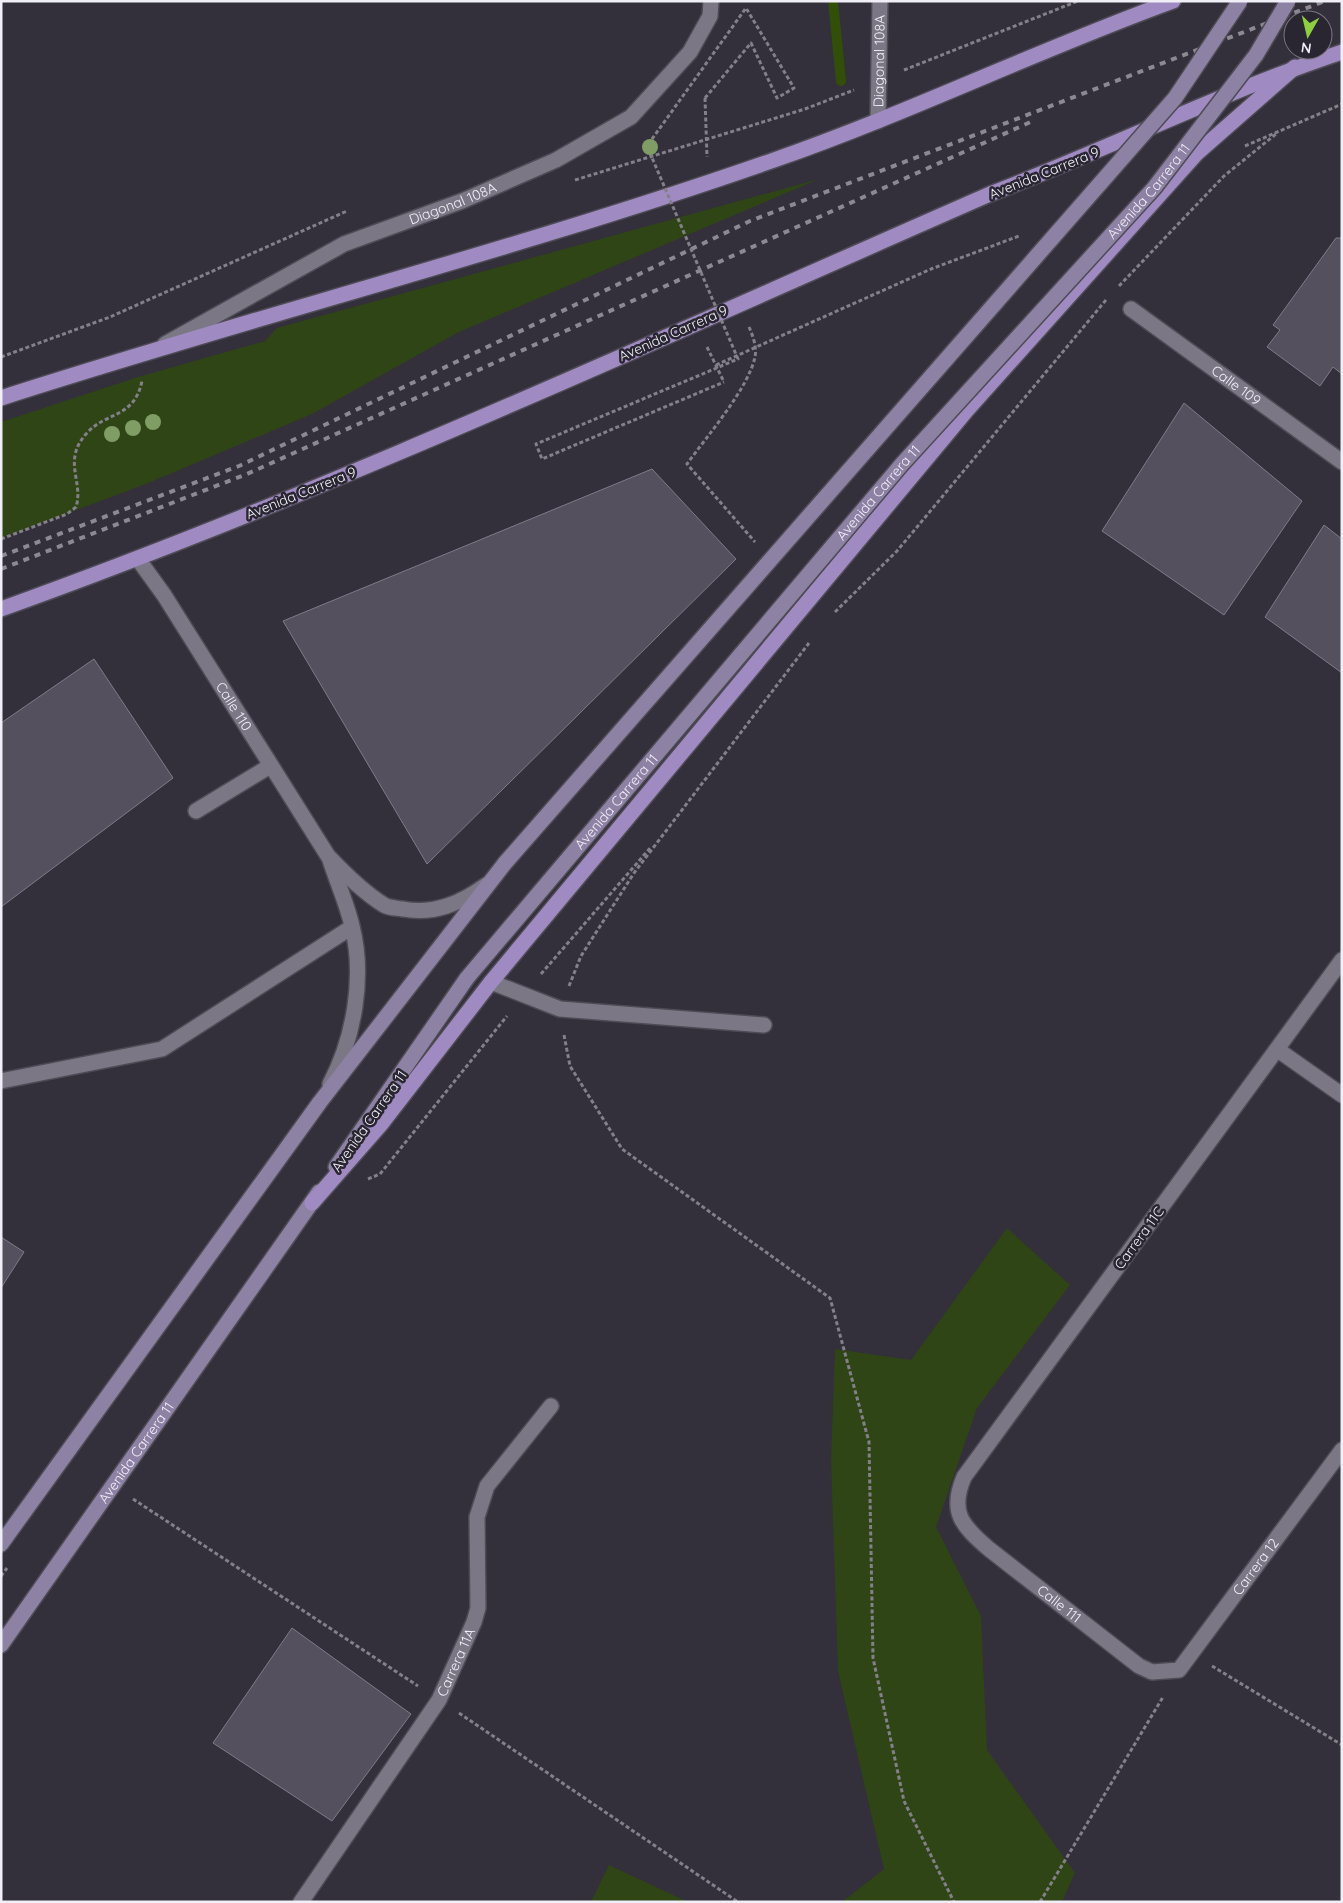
<svg xmlns="http://www.w3.org/2000/svg" width="1343" height="1903" font-family="Quicksand,sans-serif">
  <rect width="100%" height="100%" fill="#332f3b"/>
  <g fill="#2f4516">
    <path d="M819 179 459 332 312 414 146 484 1 538V422L138 377 265 341 277 328Z"/>
    <path d="M1007 1228 1070 1285 977 1408 936 1527 981 1616 987 1750 1075 1873 1062 1902H842L884 1869 838 1671 831 1460 835 1349 911 1360Z"/>
    <path d="M609 1865 688 1902H591Z"/>
  </g>
  <g fill="none" stroke-linecap="round" stroke-linejoin="round">
    <path stroke="#314f08" stroke-width="10" d="M833 1 841 81"/>
  </g>
  <g fill="#54505d" stroke="#7f7b89">
    <path d="M1336 238H1342V374L1333 367 1320 386 1267 347 1280 330 1273 325Z"/>
    <path d="M1184 403 1302 501 1224 615 1102 531Z"/>
    <path d="M652 469 736 559 427 864 283 621Z"/>
    <path d="M1324 525 1342 539V673L1265 617Z"/>
    <path d="M94 659 173 778 1 907V723Z"/>
    <path d="M1 1237 24 1252 1 1288Z"/>
    <path d="M292 1628 411 1714 332 1821 213 1743Z"/>
  </g>
  <g fill="none" stroke-linecap="round" stroke-linejoin="round">
    <g stroke="#4e4b55" stroke-width="18">
      <g id="lane">
        <path d="M196 811 270 766"/>
        <path d="M491 982 560 1009 764 1025"/>
        <path d="M1 1081 162 1049 352 927"/>
      </g>
    </g>
    <g stroke="#4e4b55" stroke-width="18">
      <g id="street">
        <path id="s1" d="M878 121 880 1"/>
        <path id="s2" d="M1131 309 1342 462"/>
        <path id="s3" d="M165 344 344 244 462 201 556 160 631 117 690 52 710 16 711 1"/>
        <path id="s4" d="M138 559 164 595 328 856C345 874 363 892 384 905 389 908 397 908 403 909 434 915 461 903 486 885"/>
        <path d="M330 860C337 882 347 904 352 926 365 977 354 1038 330 1084"/>
        <path id="s5" d="M1342 960 964 1477C949 1512 962 1526 989 1549L1139 1666 1152 1672 1179 1670 1342 1450"/>
        <path d="M1278 1050 1342 1095"/>
        <path id="s6" d="M301 1902 439 1700 474 1622 478 1608 477 1517 487 1486 551 1406"/>
      </g>
    </g>
    <g stroke="#4e4b55" stroke-width="18">
      <g id="secondary">
        <path d="M336 1167 467 978"/>
        <path d="M1 1544 320 1102 505 863"/>
        <path id="s7" d="M1 1645 319 1192"/>
      </g>
    </g>
    <g stroke="#4e4b55" stroke-width="18">
      <g id="primary">
        <path d="M1 398C258 315 520 249 774 160 909 113 1038 50 1173 1"/>
        <path d="M1 609C338 488 663 337 990 194 1108 149 1222 92 1342 52"/>
        <path d="M312 1203 382 1123 491 982 967 410 1197 153 1295 67"/>
      </g>
    </g>
    <g stroke="#83808a" stroke-width="3" stroke-dasharray="4 2.5" stroke-linecap="butt">
      <path d="M904 70 1078 1"/>
      <path d="M705 98 707 157"/>
      <path d="M1245 146 1342 104"/>
      <path d="M575 180 805 109 854 90"/>
      <path d="M1119 286 1224 176 1276 134"/>
      <path d="M749 327C753 336 757 347 755 357 748 389 707 436 687 464L755 542"/>
      <path d="M707 347 724 382"/>
      <path d="M1 357 110 317 347 211"/>
      <path d="M716 365 931 269 1019 236"/>
      <path d="M1 539 67 514 76 507C84 482 62 461 86 434 106 411 134 419 142 381"/>
      <path d="M835 612 897 551 1106 300"/>
      <path d="M541 974 651 847"/>
      <path d="M569 986 581 956 634 873 809 643"/>
      <path d="M564 1035 570 1066 622 1149 830 1298 869 1442 873 1658 904 1801 954 1902"/>
      <path d="M368 1179 380 1174 507 1016"/>
      <path d="M133 1499 418 1686"/>
      <path d="M1 1576 7 1568"/>
      <path d="M1212 1666 1342 1745"/>
      <path d="M459 1713 738 1902"/>
      <path d="M1040 1902 1163 1697"/>
    </g>
    <use href="#lane" stroke="#7b7785" stroke-width="15"/>
    <use href="#street" stroke="#7b7785" stroke-width="15"/>
    <use href="#secondary" stroke="#8d81a4" stroke-width="15"/>
    <use href="#primary" stroke="#9f8bc2" stroke-width="15"/>
    <g stroke="#8c8993" stroke-width="4" stroke-dasharray="6 6" stroke-linecap="butt">
      <path d="M1 556 239 466 750 221 1325 1"/>
      <path d="M1 569 247 474 1035 120"/>
    </g>
    <g stroke="#4e4b55" stroke-width="18" stroke-linecap="butt">
      <g id="secondary-bridge">
        <path d="M505 863 1175 98 1240 1"/>
        <path id="s8" d="M467 978 902 464 1154 188 1256 55 1288 1"/>
      </g>
    </g>
    <path stroke="#83808a" stroke-width="3" stroke-dasharray="4 2.5" stroke-linecap="butt" d="M705 98 751 43 777 98 794 88 746 8 647 146 738 359 536 444 542 459 724 382"/>
    <use href="#secondary-bridge" stroke="#8d81a4" stroke-width="15"/>
  </g>
  <g fill="#7f9d64">
    <circle cx="650" cy="147" r="8"/>
    <circle cx="153" cy="422" r="8"/>
    <circle cx="133" cy="428" r="8"/>
    <circle cx="112" cy="434" r="8"/>
  </g>
  <g text-anchor="middle" dominant-baseline="central" stroke-width="5" stroke-linejoin="round" paint-order="stroke">
    <g font-size="14" fill="#f0eef6" stroke="#292531">
      <text stroke="none"><textPath href="#s1" startOffset="60">Diagonal 108A</textPath></text>
      <text transform="translate(1044 173) rotate(-22)">Avenida Carrera 9</text>
      <text stroke="none"><textPath href="#s8" startOffset="1041">Avenida Carrera 11</textPath></text>
      <text stroke="none"><textPath href="#s3" startOffset="321">Diagonal 108A</textPath></text>
      <text transform="translate(673 333) rotate(-24)">Avenida Carrera 9</text>
      <text stroke="none"><textPath href="#s2" startOffset="130">Calle 109</textPath></text>
      <text transform="translate(301 493) rotate(-22)">Avenida Carrera 9</text>
      <text stroke="none"><textPath href="#s8" startOffset="636">Avenida Carrera 11</textPath></text>
      <text stroke="none"><textPath href="#s4" startOffset="176">Calle 110</textPath></text>
      <text stroke="none"><textPath href="#s8" startOffset="231">Avenida Carrera 11</textPath></text>
      <text transform="translate(369 1121) rotate(-55)">Avenida Carrera 11</text>
      <text transform="translate(1139 1238) rotate(-54)">Carrera 11C</text>
      <text stroke="none"><textPath href="#s7" startOffset="235">Avenida Carrera 11</textPath></text>
      <text stroke="none"><textPath href="#s5" startOffset="1085">Carrera 12</textPath></text>
      <text stroke="none"><textPath href="#s5" startOffset="814">Calle 111</textPath></text>
      <text stroke="none"><textPath href="#s6" startOffset="286">Carrera 11A</textPath></text>
    </g>
  </g>
  <rect width="1343" height="1903" fill="none" stroke="#f0eef6" stroke-width="5"/>
  <g transform="translate(1308 35) rotate(188)"><circle r="24" fill="#292531" stroke="#797580"/>
  <path d="M0-4L9 19L0 12L-9 19Z" fill="#8ece43"/>
  <text y="-8" font-size="14" font-weight="bold" text-anchor="middle" fill="#f0eef6">N</text>
  </g>
</svg>
